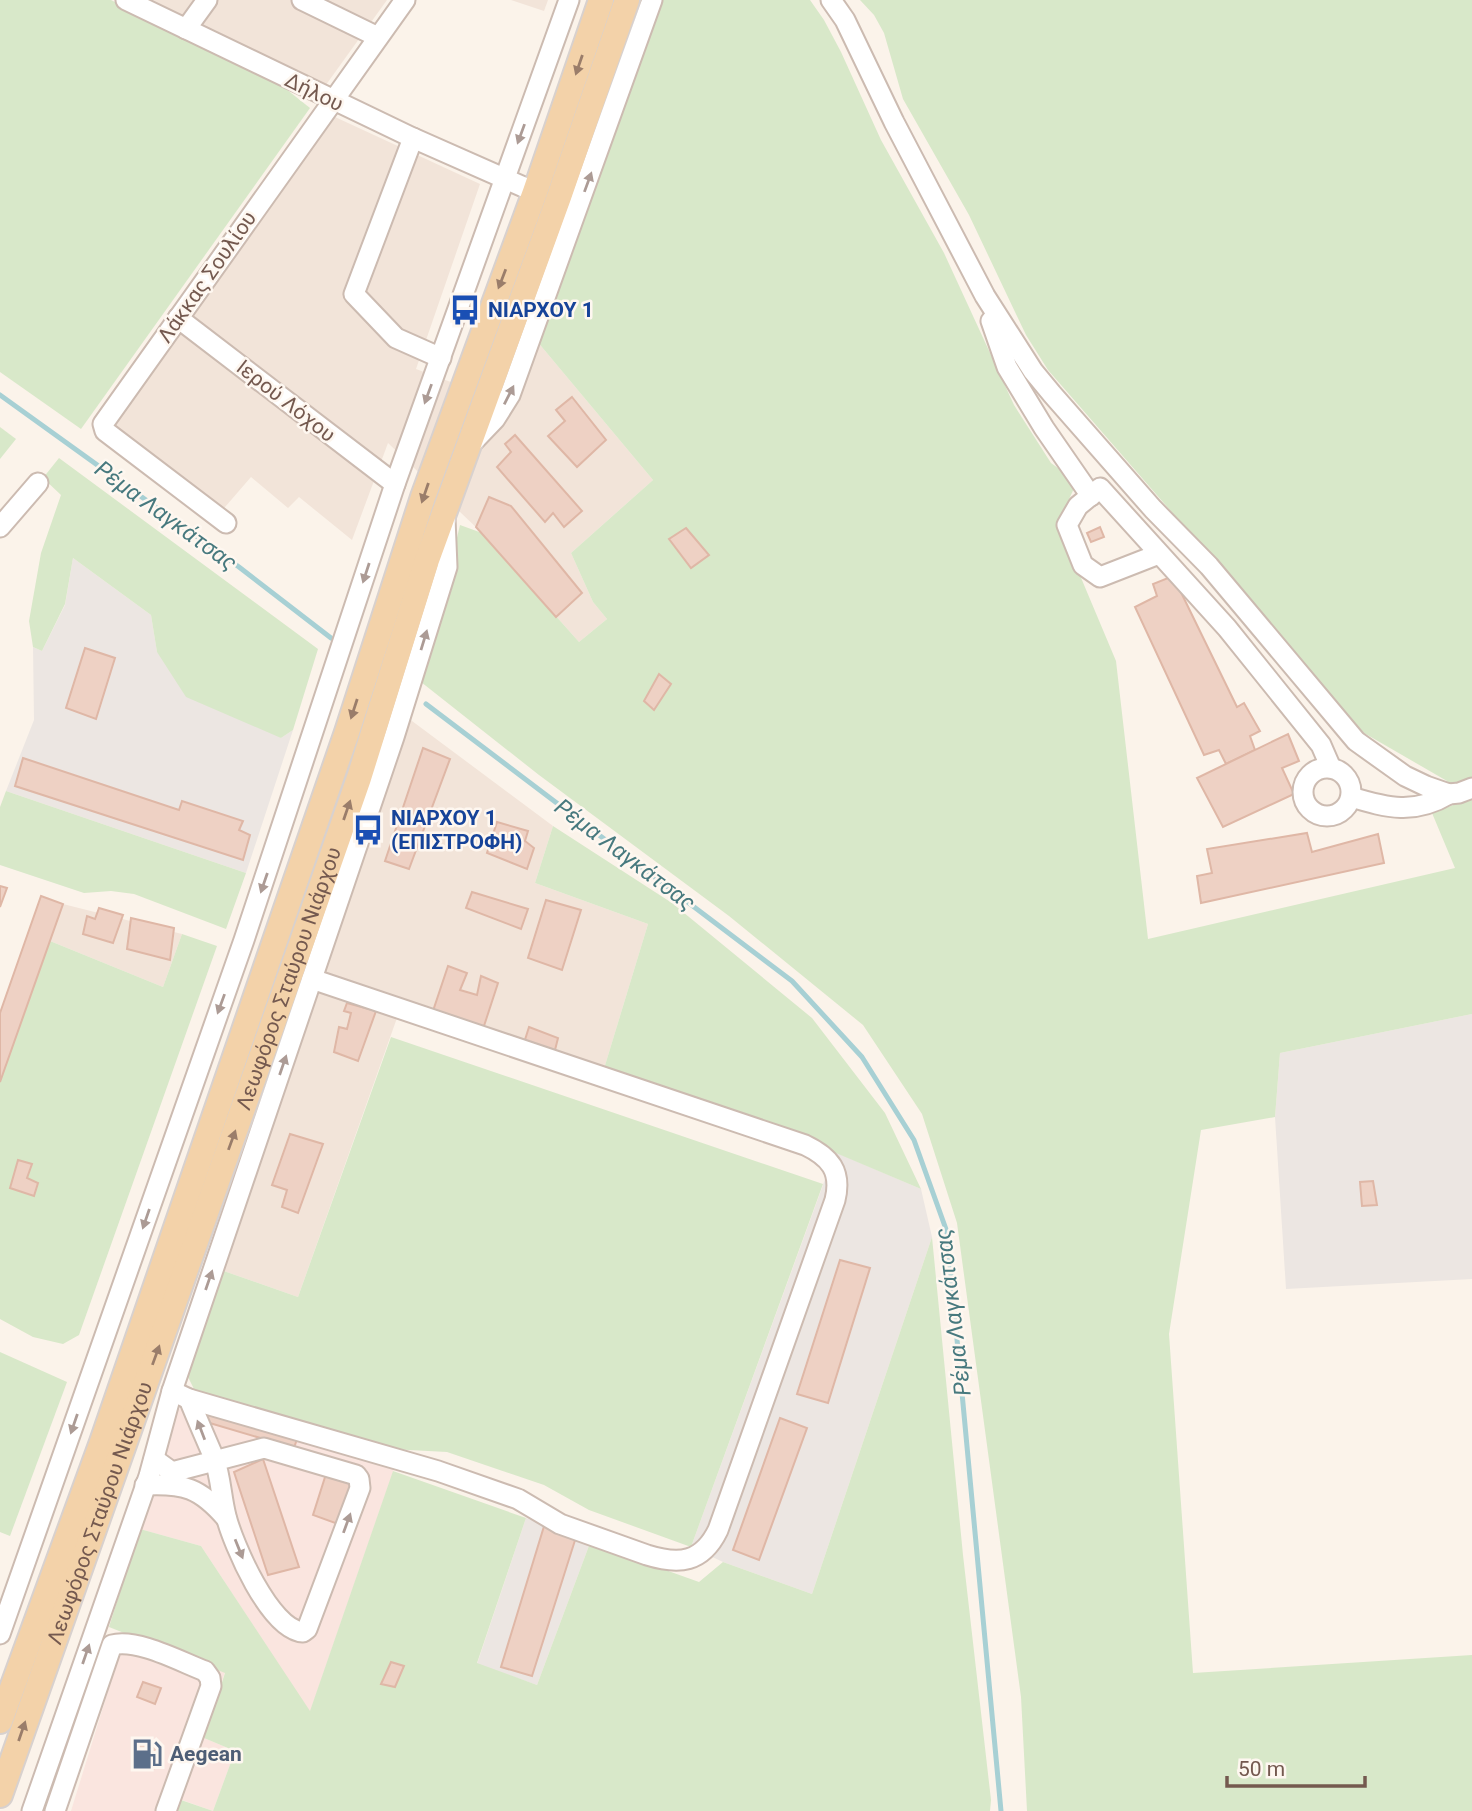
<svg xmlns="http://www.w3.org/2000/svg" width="1472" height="1811" font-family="Roboto,sans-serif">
  <rect width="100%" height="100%" fill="#fbf3ea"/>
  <g fill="#f2e4d9">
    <path d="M140 0H387L323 89Z"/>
    <path d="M511 0H548L544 11Z"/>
    <path d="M335 117 480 184 416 369 512 405 536 340 653 480 571 553 593 602 607 619 579 642 482 533 388 443 352 540 299 497 288 508 251 477 219 514 110 427Z"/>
    <path d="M408 718 553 826 535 883 648 924 603 1072 403 1001 298 1297 218 1269Z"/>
    <path d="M63 904 182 934 163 987 50 941Z"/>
  </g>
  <g fill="#fae5df">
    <path d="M195 1404 395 1466 310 1712 201 1546 140 1529 176 1410Z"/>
    <path d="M126 1633 225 1672 204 1738 235 1751 213 1811 182 1800 178 1811H71Z"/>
  </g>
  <g fill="#ece6e2">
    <path d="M73 558 151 615 157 652 281 738 293 730 246 873 6 791 34 720 33 647 42 651 65 605Z"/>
    <path d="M1472 1014V1279L1286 1289 1275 1117 1280 1053Z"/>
    <path d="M835 1152 921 1189 932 1237 812 1594 723 1562 691 1547Z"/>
    <path d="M526 1518 590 1543 537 1685 477 1664Z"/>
  </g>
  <g fill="#d8e8c9">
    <path d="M0 0H111L281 85 310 108 81 429 0 372Z"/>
    <path d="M661 0H810L824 20 841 52 881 140 944 253 1014 405 1051 463 1077 482 1058 523 1116 661 1148 939 1455 868 1432 813 1456 804 1447 781 1364 733 1048 370 1026 335 969 215 903 99 884 33 874 15 860 0H1472V1014L1280 1053 1275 1117 1201 1130 1169 1334 1193 1673 1472 1655V1811H1027L1021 1697 957 1223 922 1114 863 1025 729 916 539 775 421 682 452 588 455 546 460 525 482 533 579 642 607 619 593 602 571 553 653 480 536 340 580 229Z"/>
    <path d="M0 427 16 439 0 459Z"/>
    <path d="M59 458 318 649 293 730 281 738 186 697 157 652 151 615 73 558 65 604 42 651 33 647 29 621 41 553 61 495 43 478Z"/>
    <path d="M6 791 246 873 226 929 134 894 111 891 84 893 0 865V807Z"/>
    <path d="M553 826 672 903 812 1018 885 1113 921 1189 817 1145 603 1072 648 924 535 883Z"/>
    <path d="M182 934 217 946 79 1335 63 1344 33 1337 0 1319V1082L50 941 163 987Z"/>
    <path d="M391 1037 823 1184 691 1547 589 1510 544 1485 447 1452 390 1449 197 1395 184 1369 218 1269 298 1297Z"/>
    <path d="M932 1237 963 1555 991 1800 990 1811H178L181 1800 213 1811 235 1751 204 1738 225 1673 109 1627 140 1529 201 1546 310 1711 393 1471 526 1518 477 1663 537 1685 590 1543 699 1582 723 1562 812 1594Z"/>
    <path d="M0 1352 67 1382 10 1536 0 1532Z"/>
  </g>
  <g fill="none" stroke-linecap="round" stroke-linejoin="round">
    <g stroke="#a7d0d4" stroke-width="5">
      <path d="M0 395 239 567 331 638"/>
      <path d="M426 704 792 981 862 1057 914 1140 947 1232 1001 1811"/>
    </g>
  </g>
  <g fill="#eed1c4" stroke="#dfb7a6" stroke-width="2">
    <path d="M572 397 606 440 577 467 548 436 565 421 556 410Z"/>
    <path d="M515 435 582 511 564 527 553 513 545 522 497 467 511 452 505 444Z"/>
    <path d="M489 497 511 506 582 593 556 617 476 527Z"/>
    <path d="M1100 527 1104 537 1091 542 1087 533Z"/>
    <path d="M686 528 709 555 691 568 669 539Z"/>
    <path d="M1173 576 1237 707 1244 703 1260 731 1250 736 1255 750 1226 764 1219 750 1204 755 1135 607 1157 596 1153 584Z"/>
    <path d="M85 648 115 658 96 719 66 708Z"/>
    <path d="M659 674 671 684 654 710 644 701Z"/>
    <path d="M1288 734 1299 761 1282 768 1294 794 1223 827 1197 778Z"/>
    <path d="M423 748 450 759 409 869 385 861Z"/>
    <path d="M23 758 179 810 182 801 243 821 239 830 250 835 243 860 15 786Z"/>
    <path d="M497 822 528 831 525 841 534 848 527 869 487 853Z"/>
    <path d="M1307 833 1312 852 1378 834 1384 863 1201 903 1197 876 1212 873 1207 849Z"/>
    <path d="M0 886 7 888 0 907Z"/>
    <path d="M472 892 528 909 521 929 466 908Z"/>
    <path d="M41 896 63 904 0 1082V1013Z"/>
    <path d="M546 900 581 910 562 970 528 958Z"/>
    <path d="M99 908 123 915 113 943 83 934 87 916 95 919Z"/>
    <path d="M131 918 174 928 170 960 127 949Z"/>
    <path d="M448 966 467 973 460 990 477 995 481 976 498 983 483 1029 433 1011Z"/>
    <path d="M347 1003 376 1011 358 1061 334 1052 339 1027 347 1029 351 1013 344 1011Z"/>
    <path d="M529 1027 558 1038 554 1054 524 1043Z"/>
    <path d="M290 1134 323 1144 298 1213 282 1207 287 1190 272 1185Z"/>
    <path d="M18 1160 32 1164 27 1178 38 1183 34 1196 10 1188Z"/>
    <path d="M1373 1181 1377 1205 1362 1206 1360 1182Z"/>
    <path d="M840 1260 870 1268 828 1403 797 1394Z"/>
    <path d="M207 1407 298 1436 294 1448 203 1421Z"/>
    <path d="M780 1418 807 1428 759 1560 733 1550Z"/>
    <path d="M263 1459 299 1567 268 1575 234 1472Z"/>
    <path d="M326 1474 354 1482 338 1524 313 1515Z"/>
    <path d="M545 1523 577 1534 532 1676 501 1667Z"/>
    <path d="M391 1662 404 1666 395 1687 381 1684Z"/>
    <path d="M143 1682 161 1688 155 1704 137 1697Z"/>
    <path d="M141 1739 160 1746 154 1768 134 1762Z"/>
  </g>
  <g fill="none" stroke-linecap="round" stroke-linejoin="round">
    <g stroke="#ccbbb1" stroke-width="23">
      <g id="minor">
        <path d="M126 0 413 138 535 192"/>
        <path d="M302 0 378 37"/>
        <path d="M831 0 845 20 894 122 985 296 1033 371 1052 394 1153 509 1209 566 1356 741 1405 776 1426 786 1449 794 1459 793 1472 788"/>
        <path d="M186 29 207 0"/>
        <path d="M413 138 354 294 396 338 441 358"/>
        <path d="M178 318 395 484"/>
        <path d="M991 321 1007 367 1044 428 1091 496"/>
        <path d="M472 443 495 419 510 395 652 0"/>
        <path d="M226 523 105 431 103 424 405 0"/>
        <path d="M0 527 38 483"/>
        <path d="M1159 554 1100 577 1083 565 1067 525 1078 506 1100 488 1227 628 1321 745 1331 768"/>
        <circle cx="1327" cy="792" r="24"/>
        <path d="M1351 797C1388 808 1414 815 1449 794"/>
        <path d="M172 1391 189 1399 438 1471 518 1499 560 1524 647 1555C679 1565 702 1563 718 1530L835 1200C842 1171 830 1157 805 1145L312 979"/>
        <path d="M154 1459 172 1472 264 1448 356 1475 359 1479 360 1488 307 1629 303 1632C270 1630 233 1544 226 1516 221 1497 221 1477 214 1458 206 1439 197 1419 189 1399"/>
        <path d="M145 1485C184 1483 200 1488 226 1518"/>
        <path d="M0 1634 244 940 395 484 569 0"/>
        <path d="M32 1811 149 1476 172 1391 394 737 447 567 445 518"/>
        <path d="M55 1811 112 1645C137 1638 181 1662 205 1671L210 1678 211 1686 166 1811"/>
      </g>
    </g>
    <g stroke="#d8d1ce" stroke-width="28">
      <g id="major">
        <path d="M0 1721 102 1442 347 732 423 497 535 192 601 0"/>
        <path id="s1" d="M0 1795 299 950 359 778 427 560 559 197 627 0"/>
      </g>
    </g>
    <use href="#minor" stroke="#fff" stroke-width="19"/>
    <use href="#major" stroke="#f3d2a9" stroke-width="24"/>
  </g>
  <defs><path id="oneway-solid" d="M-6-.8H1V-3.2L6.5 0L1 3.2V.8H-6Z" transform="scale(1.75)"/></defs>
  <g fill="#9a7d6a">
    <use href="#oneway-solid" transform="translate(579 65) rotate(109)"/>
    <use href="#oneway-solid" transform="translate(502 279) rotate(111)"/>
    <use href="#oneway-solid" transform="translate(425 493) rotate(109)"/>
    <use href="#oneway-solid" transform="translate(354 709) rotate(108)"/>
    <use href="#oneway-solid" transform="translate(347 810) rotate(-71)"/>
    <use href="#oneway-solid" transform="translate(232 1140) rotate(-70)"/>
    <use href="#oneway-solid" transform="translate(156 1355) rotate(-70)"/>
    <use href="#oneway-solid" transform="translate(22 1731) rotate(-71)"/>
  </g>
  <g fill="#ac9b95">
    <use href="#oneway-solid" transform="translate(521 134) rotate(110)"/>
    <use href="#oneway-solid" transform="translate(588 182) rotate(-70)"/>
    <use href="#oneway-solid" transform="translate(428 394) rotate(110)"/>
    <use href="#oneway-solid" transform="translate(509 395) rotate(-63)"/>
    <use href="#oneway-solid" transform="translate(366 573) rotate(108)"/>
    <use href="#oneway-solid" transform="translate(424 640) rotate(-73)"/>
    <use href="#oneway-solid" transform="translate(264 883) rotate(109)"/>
    <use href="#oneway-solid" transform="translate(221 1004) rotate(110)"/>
    <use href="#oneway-solid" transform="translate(283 1065) rotate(-71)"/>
    <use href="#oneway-solid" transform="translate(146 1219) rotate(109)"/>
    <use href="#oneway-solid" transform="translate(209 1280) rotate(-71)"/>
    <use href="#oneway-solid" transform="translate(74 1424) rotate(109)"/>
    <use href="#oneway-solid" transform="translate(201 1430) rotate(-111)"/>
    <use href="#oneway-solid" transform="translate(347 1523) rotate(-70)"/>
    <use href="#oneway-solid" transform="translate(239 1549) rotate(68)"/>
    <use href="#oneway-solid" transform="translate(86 1654) rotate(-71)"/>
  </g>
  <defs>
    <g id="bus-bare" transform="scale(2.415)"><path d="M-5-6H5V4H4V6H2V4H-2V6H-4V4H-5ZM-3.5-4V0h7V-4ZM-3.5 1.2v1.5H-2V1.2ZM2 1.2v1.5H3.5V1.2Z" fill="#1a4fb4" stroke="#fef7f0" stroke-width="2.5" paint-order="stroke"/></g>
    <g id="fuel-bare" transform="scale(2.415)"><path d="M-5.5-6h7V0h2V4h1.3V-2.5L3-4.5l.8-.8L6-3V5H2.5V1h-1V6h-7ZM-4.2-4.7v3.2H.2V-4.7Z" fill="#5c6f8a" stroke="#fef7f0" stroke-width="2.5" paint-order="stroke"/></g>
  </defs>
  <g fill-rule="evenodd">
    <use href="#bus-bare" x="465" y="310"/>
    <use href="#bus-bare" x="368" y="830"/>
    <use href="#fuel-bare" x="147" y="1754"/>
  </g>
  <g text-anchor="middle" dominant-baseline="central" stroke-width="5" stroke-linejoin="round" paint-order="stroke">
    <g font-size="21" fill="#74594f" stroke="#fef7f0">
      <text transform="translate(314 92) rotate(26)">Δήλου</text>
      <text transform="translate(207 277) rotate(-55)">Λάκκας Σουλίου</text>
      <text transform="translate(286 401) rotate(38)">Ιερού Λόχου</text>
      <text stroke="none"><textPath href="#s1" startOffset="866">Λεωφόρος Σταύρου Νιάρχου</textPath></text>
      <text stroke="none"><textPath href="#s1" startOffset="299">Λεωφόρος Σταύρου Νιάρχου</textPath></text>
    </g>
    <g font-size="21" font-weight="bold" fill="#164399" stroke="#fef7f0" text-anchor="start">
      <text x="488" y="310">ΝΙΑΡΧΟΥ 1</text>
      <text x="391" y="818">ΝΙΑΡΧΟΥ 1<tspan x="391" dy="24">(ΕΠΙΣΤΡΟΦΗ)</tspan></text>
    </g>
    <g font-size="21" font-weight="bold" fill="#4e5e75" stroke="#fef7f0" text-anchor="start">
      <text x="170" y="1754">Aegean</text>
    </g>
    <g font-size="23" font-style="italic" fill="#47797e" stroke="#fef7f0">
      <text transform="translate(166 516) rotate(36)">Ρέμα Λαγκάτσας</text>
      <text transform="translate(625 855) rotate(37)">Ρέμα Λαγκάτσας</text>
      <text transform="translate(953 1312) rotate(-97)">Ρέμα Λαγκάτσας</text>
    </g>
  </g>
  <path d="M1227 1776v10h138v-10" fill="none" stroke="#74594f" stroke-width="3.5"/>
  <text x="1238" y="1776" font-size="21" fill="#74594f" stroke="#fef7f0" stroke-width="5" paint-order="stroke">50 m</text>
</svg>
